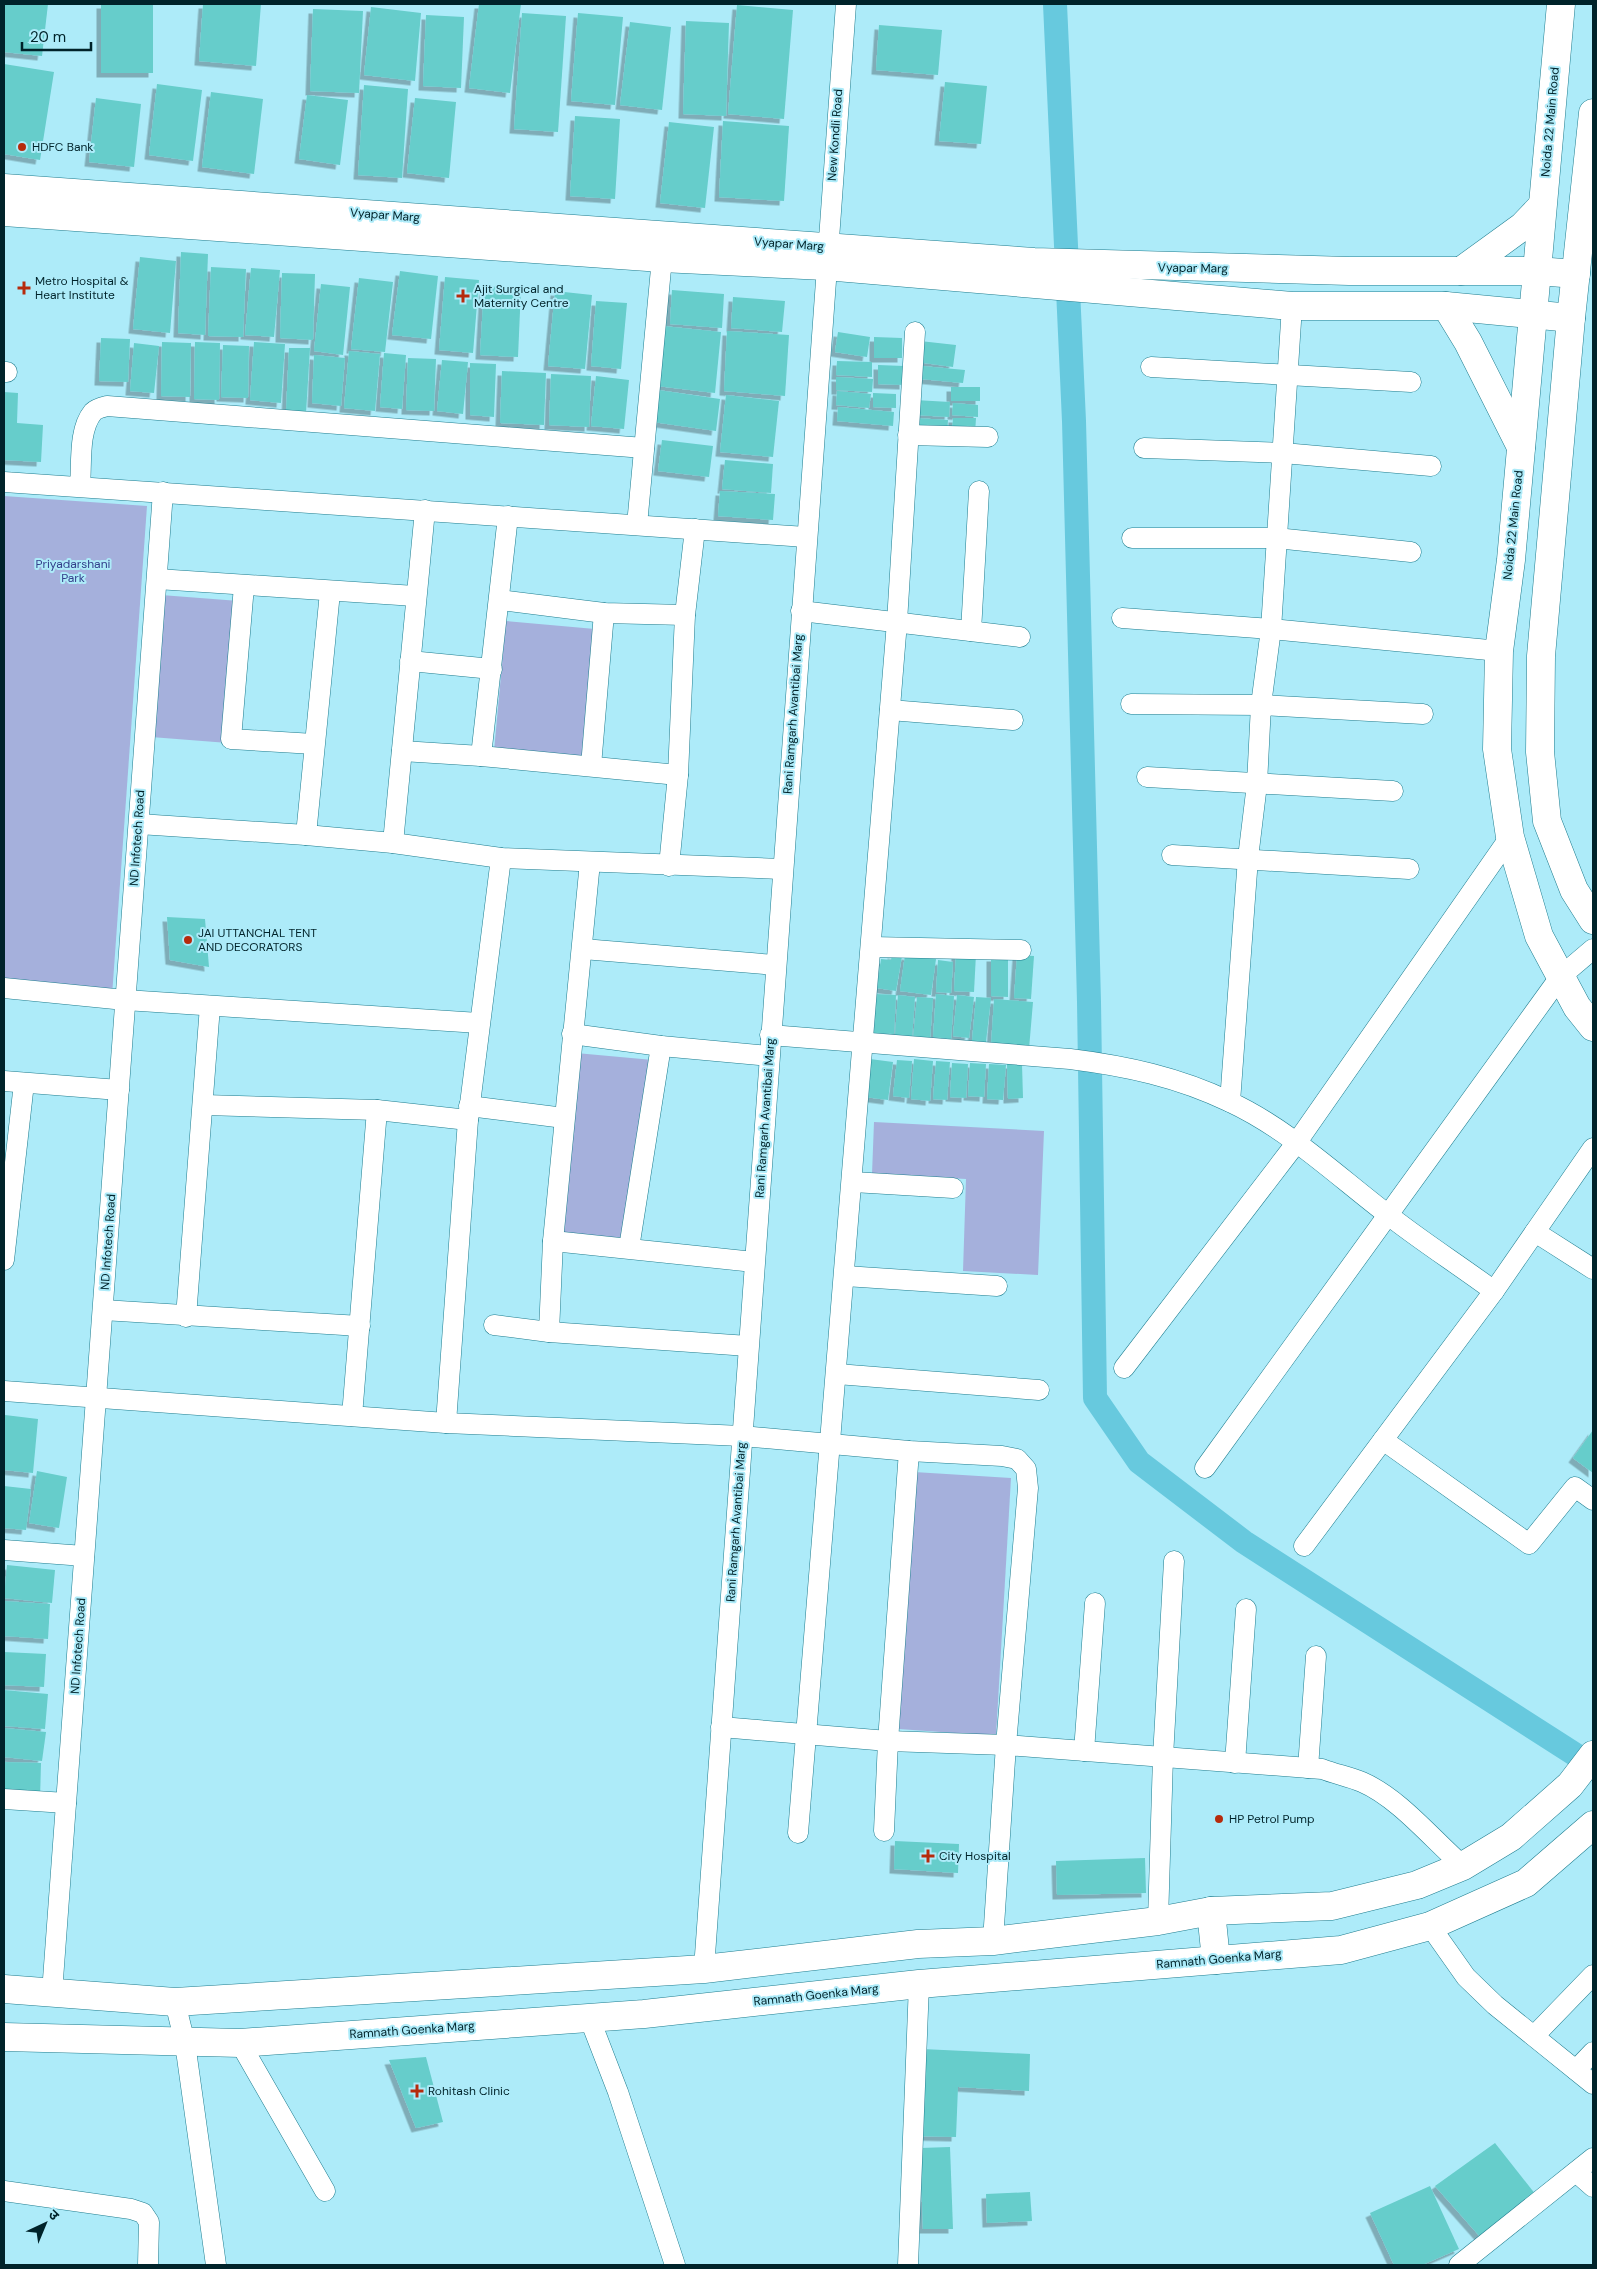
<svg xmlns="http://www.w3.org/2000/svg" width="1597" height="2269" font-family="'DM Sans','Noto Sans Devanagari',sans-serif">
  <defs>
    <filter id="shadow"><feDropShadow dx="-4.5" dy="4.5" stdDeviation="0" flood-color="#0004"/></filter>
  </defs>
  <rect width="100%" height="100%" fill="#adebf9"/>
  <g fill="#a5b0dc">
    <path d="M4 496 147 506 112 996 4 982Z"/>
    <path d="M161 595 239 601 228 743 151 737Z"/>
    <path d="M506 621 595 629 583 770 493 762Z"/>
    <path d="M576 1053 653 1060 635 1258 558 1251Z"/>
    <path d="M874 1122 1044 1131 1038 1275 963 1271 966 1179 872 1174Z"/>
    <path d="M914 1472 1011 1478 996 1736 899 1729Z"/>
  </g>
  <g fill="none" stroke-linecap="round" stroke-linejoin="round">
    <path stroke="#67c9de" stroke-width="24" d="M1055 4 1074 421 1089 1002 1095 1398 1139 1462 1244 1542 1593 1766"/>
  </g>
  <g fill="#66cdcb" filter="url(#shadow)">
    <path d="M4 4H48L42 56 4 52Z"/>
    <rect x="101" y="4" width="52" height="69"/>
    <path d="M203 4H261L256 66 199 61Z"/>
    <path d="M479 4H521L510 93 469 88Z"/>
    <path d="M737 5 793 10 784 119 728 114Z"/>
    <path d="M371 7 421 13 415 81 364 75Z"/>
    <path d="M313 9 363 11 359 93 310 91Z"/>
    <path d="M522 13 566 16 558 132 514 129Z"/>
    <path d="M578 13 623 17 615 105 571 101Z"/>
    <path d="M426 15 464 17 461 88 423 86Z"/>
    <path d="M686 21 729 23 726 116 683 114Z"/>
    <path d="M630 22 671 27 662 110 620 105Z"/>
    <path d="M879 25 942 30 938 75 876 70Z"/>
    <path d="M4 64 54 72 40 160 4 154Z"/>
    <path d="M945 82 987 86 981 144 939 141Z"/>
    <path d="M157 84 202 90 193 161 149 155Z"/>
    <path d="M364 85 408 89 402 178 358 175Z"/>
    <path d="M211 92 263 99 254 174 202 167Z"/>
    <path d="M307 95 348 100 340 165 299 159Z"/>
    <path d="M96 98 141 104 134 167 89 162Z"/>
    <path d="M415 98 456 102 449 178 407 173Z"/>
    <path d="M575 116 620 119 615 199 570 196Z"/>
    <path d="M723 121 789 126 784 201 719 197Z"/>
    <path d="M669 122 714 127 705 208 660 203Z"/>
    <path d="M181 252 208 254 205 335 178 333Z"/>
    <path d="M140 257 176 261 170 333 133 329Z"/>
    <path d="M211 267 246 269 243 337 208 336Z"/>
    <path d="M251 268 280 270 274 337 245 335Z"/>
    <path d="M400 271 438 276 431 339 392 335Z"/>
    <path d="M282 273 315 274 313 340 280 338Z"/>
    <path d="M445 277 479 280 473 353 439 350Z"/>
    <path d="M359 278 393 282 385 352 351 349Z"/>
    <path d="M321 284 350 287 343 355 314 351Z"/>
    <path d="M484 286 521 288 518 357 480 355Z"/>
    <path d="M672 290 724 294 722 328 670 324Z"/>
    <path d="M555 291 592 295 585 369 548 366Z"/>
    <path d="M733 297 785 301 782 332 731 328Z"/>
    <path d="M596 301 627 303 621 369 591 366Z"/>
    <path d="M663 326 721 332 715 393 657 386Z"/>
    <path d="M727 331 789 335 785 396 724 391Z"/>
    <path d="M838 332 870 337 867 357 835 352Z"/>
    <path d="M874 337 902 338V358H874Z"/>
    <path d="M101 338 130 339 128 382 99 381Z"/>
    <path d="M920 341 956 345 953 367 917 362Z"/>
    <path d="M162 342 191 343 190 397 161 396Z"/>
    <path d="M195 342 220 343 219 400 194 399Z"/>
    <path d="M254 342 285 344 281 403 250 400Z"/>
    <path d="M134 343 159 346 154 393 130 391Z"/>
    <path d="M223 345 249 346 248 398 221 397Z"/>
    <path d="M289 348H310L306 413 286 412Z"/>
    <path d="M349 351 380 354 375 411 344 408Z"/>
    <path d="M384 353 406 355 402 409 380 407Z"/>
    <path d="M314 355 345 358 341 406 312 403Z"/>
    <path d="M408 358 436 359 434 411 406 410Z"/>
    <path d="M442 360 468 362 463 414 437 411Z"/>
    <path d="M837 361 872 362V377L836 375Z"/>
    <path d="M470 363 496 364 494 417 470 415Z"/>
    <path d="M878 365 904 366V385L878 384Z"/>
    <path d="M922 366 965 370 963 383 920 379Z"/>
    <path d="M502 371 546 373 544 425 500 423Z"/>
    <path d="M551 374 591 376 589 427 549 425Z"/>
    <path d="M596 376 629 380 624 429 591 426Z"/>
    <path d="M836 377 873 379 872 392 836 390Z"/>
    <rect x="951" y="387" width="29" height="14"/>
    <path d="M658 390 720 399 716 431 653 422Z"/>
    <path d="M837 391 871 394 869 408 836 405Z"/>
    <path d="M4 392 18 393 17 423 43 425 41 462 4 460Z"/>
    <path d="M873 393 896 394V408L873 407Z"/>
    <path d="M726 395 779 401 773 457 720 452Z"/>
    <path d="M915 400 950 402 949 417 915 415Z"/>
    <path d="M953 403 978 405V417L952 415Z"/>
    <path d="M838 407 894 412 893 426 837 421Z"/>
    <path d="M914 418 948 420 947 435 914 433Z"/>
    <path d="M953 418H976L975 433 952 432Z"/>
    <path d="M662 440 713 446 709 477 658 471Z"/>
    <path d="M725 460 773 464 771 493 722 489Z"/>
    <path d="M720 491 775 494 773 520 718 516Z"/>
    <path d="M167 917 205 919 209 967 170 960Z"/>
    <path d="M956 953 976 954 974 992 954 991Z"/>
    <path d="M892 954 902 956 896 991 877 988 881 959 891 960Z"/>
    <path d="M905 955 936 959 931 995 900 991Z"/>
    <path d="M1017 955 1034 956 1031 999 1014 998Z"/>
    <path d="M991 957H1008V997L991 996Z"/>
    <path d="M938 960 953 962 951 993 936 992Z"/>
    <path d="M876 994 896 995 894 1034 874 1033Z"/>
    <path d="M936 994 954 996 951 1039 933 1037Z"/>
    <path d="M898 995 915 997 912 1038 895 1036Z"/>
    <path d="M957 995 974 997 969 1038 953 1036Z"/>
    <path d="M917 997 933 998 930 1040 913 1039Z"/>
    <path d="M976 997 991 998 986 1042 972 1041Z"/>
    <path d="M994 999 1033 1002 1029 1049 991 1046Z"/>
    <path d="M870 1059 893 1062 888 1100 865 1097Z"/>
    <path d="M914 1059 933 1061 930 1101 911 1099Z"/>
    <path d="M897 1060 912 1061 909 1098 893 1096Z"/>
    <path d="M936 1061 950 1062 947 1100 933 1099Z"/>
    <path d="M952 1063 968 1064 966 1098 950 1097Z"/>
    <path d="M970 1063 986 1064 984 1097 968 1096Z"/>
    <path d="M989 1064 1006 1065 1003 1100 987 1099Z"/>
    <path d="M1007 1064H1022L1023 1098 1008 1099Z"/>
    <path d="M5 1415 38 1419 33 1473 4 1470Z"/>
    <path d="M1593 1430V1473L1573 1458Z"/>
    <path d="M37 1471 67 1477 59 1528 29 1523Z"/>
    <path d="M4 1486 31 1489 26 1530 4 1528Z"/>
    <path d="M7 1565 55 1570 52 1603 4 1598Z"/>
    <path d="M4 1601 50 1604 48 1639 4 1636Z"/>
    <path d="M4 1652 46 1654 44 1687 4 1685Z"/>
    <path d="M4 1690 48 1694 45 1729 4 1726Z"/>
    <path d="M4 1728 46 1732 42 1761 4 1757Z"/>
    <path d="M4 1762 41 1763 40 1799 4 1798Z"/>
    <path d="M895 1841 959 1844 958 1873 894 1869Z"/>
    <path d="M1145 1858 1146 1893 1057 1895 1056 1861Z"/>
    <path d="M922 2049 1030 2054 1029 2091 958 2087 956 2137 918 2136Z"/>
    <path d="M426 2057 443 2122 416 2128 389 2060Z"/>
    <path d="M1495 2143 1536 2195 1483 2240 1435 2186Z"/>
    <path d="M950 2147 953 2229H923L920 2148Z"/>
    <path d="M1430 2186 1459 2249 1422 2265H1394L1370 2213Z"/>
    <path d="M1030 2192 1032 2221 987 2223 986 2194Z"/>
  </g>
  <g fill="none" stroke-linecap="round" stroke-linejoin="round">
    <g stroke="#1e7d8f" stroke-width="21">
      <g id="street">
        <path d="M1151 367 1411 382"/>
        <path d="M4 372H7"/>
        <path d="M908 435 988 437"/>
        <path d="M1144 448 1283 453 1431 466"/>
        <path d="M4 482 806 537"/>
        <path d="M80 486C82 464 78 430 93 412 96 409 103 407 107 406L644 448"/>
        <path d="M637 525 662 258"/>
        <path d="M1132 538H1276L1411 552"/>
        <path d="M157 579 415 596"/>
        <path d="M244 586 231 739 314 744"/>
        <path d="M500 600 604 613 685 615"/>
        <path d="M801 611 1020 637"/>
        <path d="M1122 618 1271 629 1499 651"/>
        <path d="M971 631 979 491"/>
        <path d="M410 661 492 669"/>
        <path d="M1131 704 1261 705 1423 714"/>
        <path d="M890 710 1013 720"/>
        <path d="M402 751 481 756 678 775"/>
        <path d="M481 756 508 516"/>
        <path d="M591 766 604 613"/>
        <path d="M1147 777 1393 791"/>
        <path d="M139 824 306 835 393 843 501 858 782 869"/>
        <path d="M306 835 330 592"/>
        <path d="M393 843 425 510"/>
        <path d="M1172 855 1409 869"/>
        <path d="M669 866 678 775 685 615 695 529"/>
        <path d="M872 947 1021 950"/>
        <path d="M583 949 775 965"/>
        <path d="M4 988 125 1000 479 1023"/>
        <path d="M572 1034 661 1046 769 1056"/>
        <path d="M770 1035 1070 1059C1126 1066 1178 1077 1230 1102 1288 1129 1336 1175 1387 1214 1421 1241 1459 1265 1494 1291"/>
        <path d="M4 1081 119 1090"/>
        <path d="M1230 1102 1248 858 1257 784 1261 705 1271 629 1292 306"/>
        <path d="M204 1105 377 1110 468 1120"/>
        <path d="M469 1106 564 1118"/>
        <path d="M853 1182 953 1188"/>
        <path d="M1535 1232 1593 1269"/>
        <path d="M553 1241 754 1262"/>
        <path d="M629 1248 661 1046"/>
        <path d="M4 1260 24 1083"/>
        <path d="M845 1276 997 1286"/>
        <path d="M103 1310 360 1326"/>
        <path d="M186 1317 210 1006"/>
        <path d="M494 1325 549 1332 748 1346"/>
        <path d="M549 1332 553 1241 590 862"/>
        <path d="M1124 1368 1297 1142 1510 837"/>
        <path d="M837 1374 1039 1390"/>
        <path d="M4 1391 446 1423 742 1436 909 1451 1002 1456 1017 1459 1026 1469 1028 1488 1006 1745 993 1941"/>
        <path d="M352 1416 377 1110"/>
        <path d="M446 1423 468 1120 501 858"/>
        <path d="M1383 1440 1529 1544 1575 1487 1593 1500"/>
        <path d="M1205 1468 1560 977 1593 949"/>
        <path d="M1304 1546 1494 1291 1593 1148"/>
        <path d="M4 1550 84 1556"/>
        <path d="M721 1727 888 1741 1006 1745 1322 1769C1335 1774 1350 1777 1362 1782 1399 1798 1432 1839 1463 1866"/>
        <path d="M1084 1751 1095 1603"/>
        <path d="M1235 1763 1246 1609"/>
        <path d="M1308 1768 1316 1656"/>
        <path d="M4 1799 66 1803"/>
        <path d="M884 1831 888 1741 909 1451"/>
        <path d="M798 1833 897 622 915 332"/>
        <path d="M1158 1921 1163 1757 1174 1561"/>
        <path d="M1430 1926 1466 1977 1495 2005 1593 2084"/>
        <path d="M704 1969 846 4"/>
        <path d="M52 1993 163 492"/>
        <path d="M175 2002 185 2043 216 2265"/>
        <path d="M589 2017 618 2092 675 2265"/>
        <path d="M1534 2036 1593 1975"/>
        <path d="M240 2043 325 2191"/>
        <path d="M1576 2070 1593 2052"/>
        <path d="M1576 2172 1593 2187"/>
        <path d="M4 2191 131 2209 143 2213 149 2222 148 2265"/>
        <path d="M908 2265 919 1984"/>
        <path d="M1459 2265 1593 2158"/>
      </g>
    </g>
    <g stroke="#1e7d8f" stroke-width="29">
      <g id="secondary">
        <path d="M1561 4 1511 560 1499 651 1497 749 1510 837 1539 936 1577 1007 1593 1027"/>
        <path d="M1593 113 1571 318 1541 656 1540 752 1547 821 1574 890 1593 920"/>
        <path d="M4 188 1034 262 1349 271H1537L1576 274"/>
        <path d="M4 212 662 258 825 266 1292 306H1446L1571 318"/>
        <path d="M1461 271 1523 226 1542 206"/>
        <path d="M1446 306 1468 342 1521 447"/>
        <path d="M1211 1911 1216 1960"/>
        <path d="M4 1989 175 2002 704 1969 918 1944 993 1941 1158 1921 1211 1911 1332 1906 1417 1885 1463 1866 1511 1837 1570 1785 1593 1755"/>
        <path d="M4 2037 240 2043 644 2014 919 1984 1341 1950 1430 1926 1526 1883 1593 1825"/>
      </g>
    </g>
    <use href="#street" stroke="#fff" stroke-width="20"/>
    <use href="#secondary" stroke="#fff" stroke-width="28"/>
  </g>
  <g fill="#b62b0c" stroke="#adebf9" stroke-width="2">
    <circle cx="22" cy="147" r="5"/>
    <path d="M21.5 280.5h5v5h5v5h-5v5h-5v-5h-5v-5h5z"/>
    <path d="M460.5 288.5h5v5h5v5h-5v5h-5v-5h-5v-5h5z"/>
    <circle cx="188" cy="940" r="5"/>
    <circle cx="1219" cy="1819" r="5"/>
    <path d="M925.5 1848.5h5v5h5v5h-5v5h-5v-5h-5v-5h5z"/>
    <path d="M414.5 2083.5h5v5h5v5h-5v5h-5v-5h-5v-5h5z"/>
  </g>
  <g text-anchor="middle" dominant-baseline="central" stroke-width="4" stroke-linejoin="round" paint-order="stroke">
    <g font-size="12" fill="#00232a" stroke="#adebf9">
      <text transform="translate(1550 122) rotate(-85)">Noida 22 Main Road</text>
      <text transform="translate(835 135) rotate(-86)">New Kondli Road</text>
      <text transform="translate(385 215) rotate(4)">Vyapar Marg</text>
      <text transform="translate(789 244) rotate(4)">Vyapar Marg</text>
      <text transform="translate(1193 268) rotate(1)">Vyapar Marg</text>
      <text transform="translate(1513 525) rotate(-84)">Noida 22 Main Road</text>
      <text transform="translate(793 714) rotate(-86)">Rani Ramgarh Avantibai Marg</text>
      <text transform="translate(137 838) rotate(-86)">ND Infotech Road</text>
      <text transform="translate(765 1118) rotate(-86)">Rani Ramgarh Avantibai Marg</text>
      <text transform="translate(108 1242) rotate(-86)">ND Infotech Road</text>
      <text transform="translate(736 1522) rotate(-86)">Rani Ramgarh Avantibai Marg</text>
      <text transform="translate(78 1646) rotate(-86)">ND Infotech Road</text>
      <text transform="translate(1219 1959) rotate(-5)">Ramnath Goenka Marg</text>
      <text transform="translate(816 1995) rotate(-6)">Ramnath Goenka Marg</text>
      <text transform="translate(412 2030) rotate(-4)">Ramnath Goenka Marg</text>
    </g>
    <g font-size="12" fill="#00232a" stroke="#adebf9" text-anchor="start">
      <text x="32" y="147">HDFC Bank</text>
      <text x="35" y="281">Metro Hospital &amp;<tspan x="35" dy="14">Heart Institute</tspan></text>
      <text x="474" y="289">Ajit Surgical and<tspan x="474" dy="14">Maternity Centre</tspan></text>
      <text x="198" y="933">JAI UTTANCHAL TENT<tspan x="198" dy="14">AND DECORATORS</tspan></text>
      <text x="1229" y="1819">HP Petrol Pump</text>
      <text x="939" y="1856">City Hospital</text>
      <text x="428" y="2091">Rohitash Clinic</text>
    </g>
    <g font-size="12" fill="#333e8a" stroke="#adebf9">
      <text x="73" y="564">Priyadarshani<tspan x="73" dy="14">Park</tspan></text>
    </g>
  </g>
  <rect width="1597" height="2269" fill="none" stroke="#00232a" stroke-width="10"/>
  <g transform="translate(45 2224) rotate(44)" stroke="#adebf9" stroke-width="4" paint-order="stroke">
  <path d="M0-4L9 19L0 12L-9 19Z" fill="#00232a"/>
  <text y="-8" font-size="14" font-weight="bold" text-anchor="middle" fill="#00232a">उ</text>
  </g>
  <path d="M22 42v8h69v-8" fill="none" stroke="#00232a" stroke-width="2.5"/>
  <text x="30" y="42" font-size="15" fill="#00232a" stroke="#adebf9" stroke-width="4" paint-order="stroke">20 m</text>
</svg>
